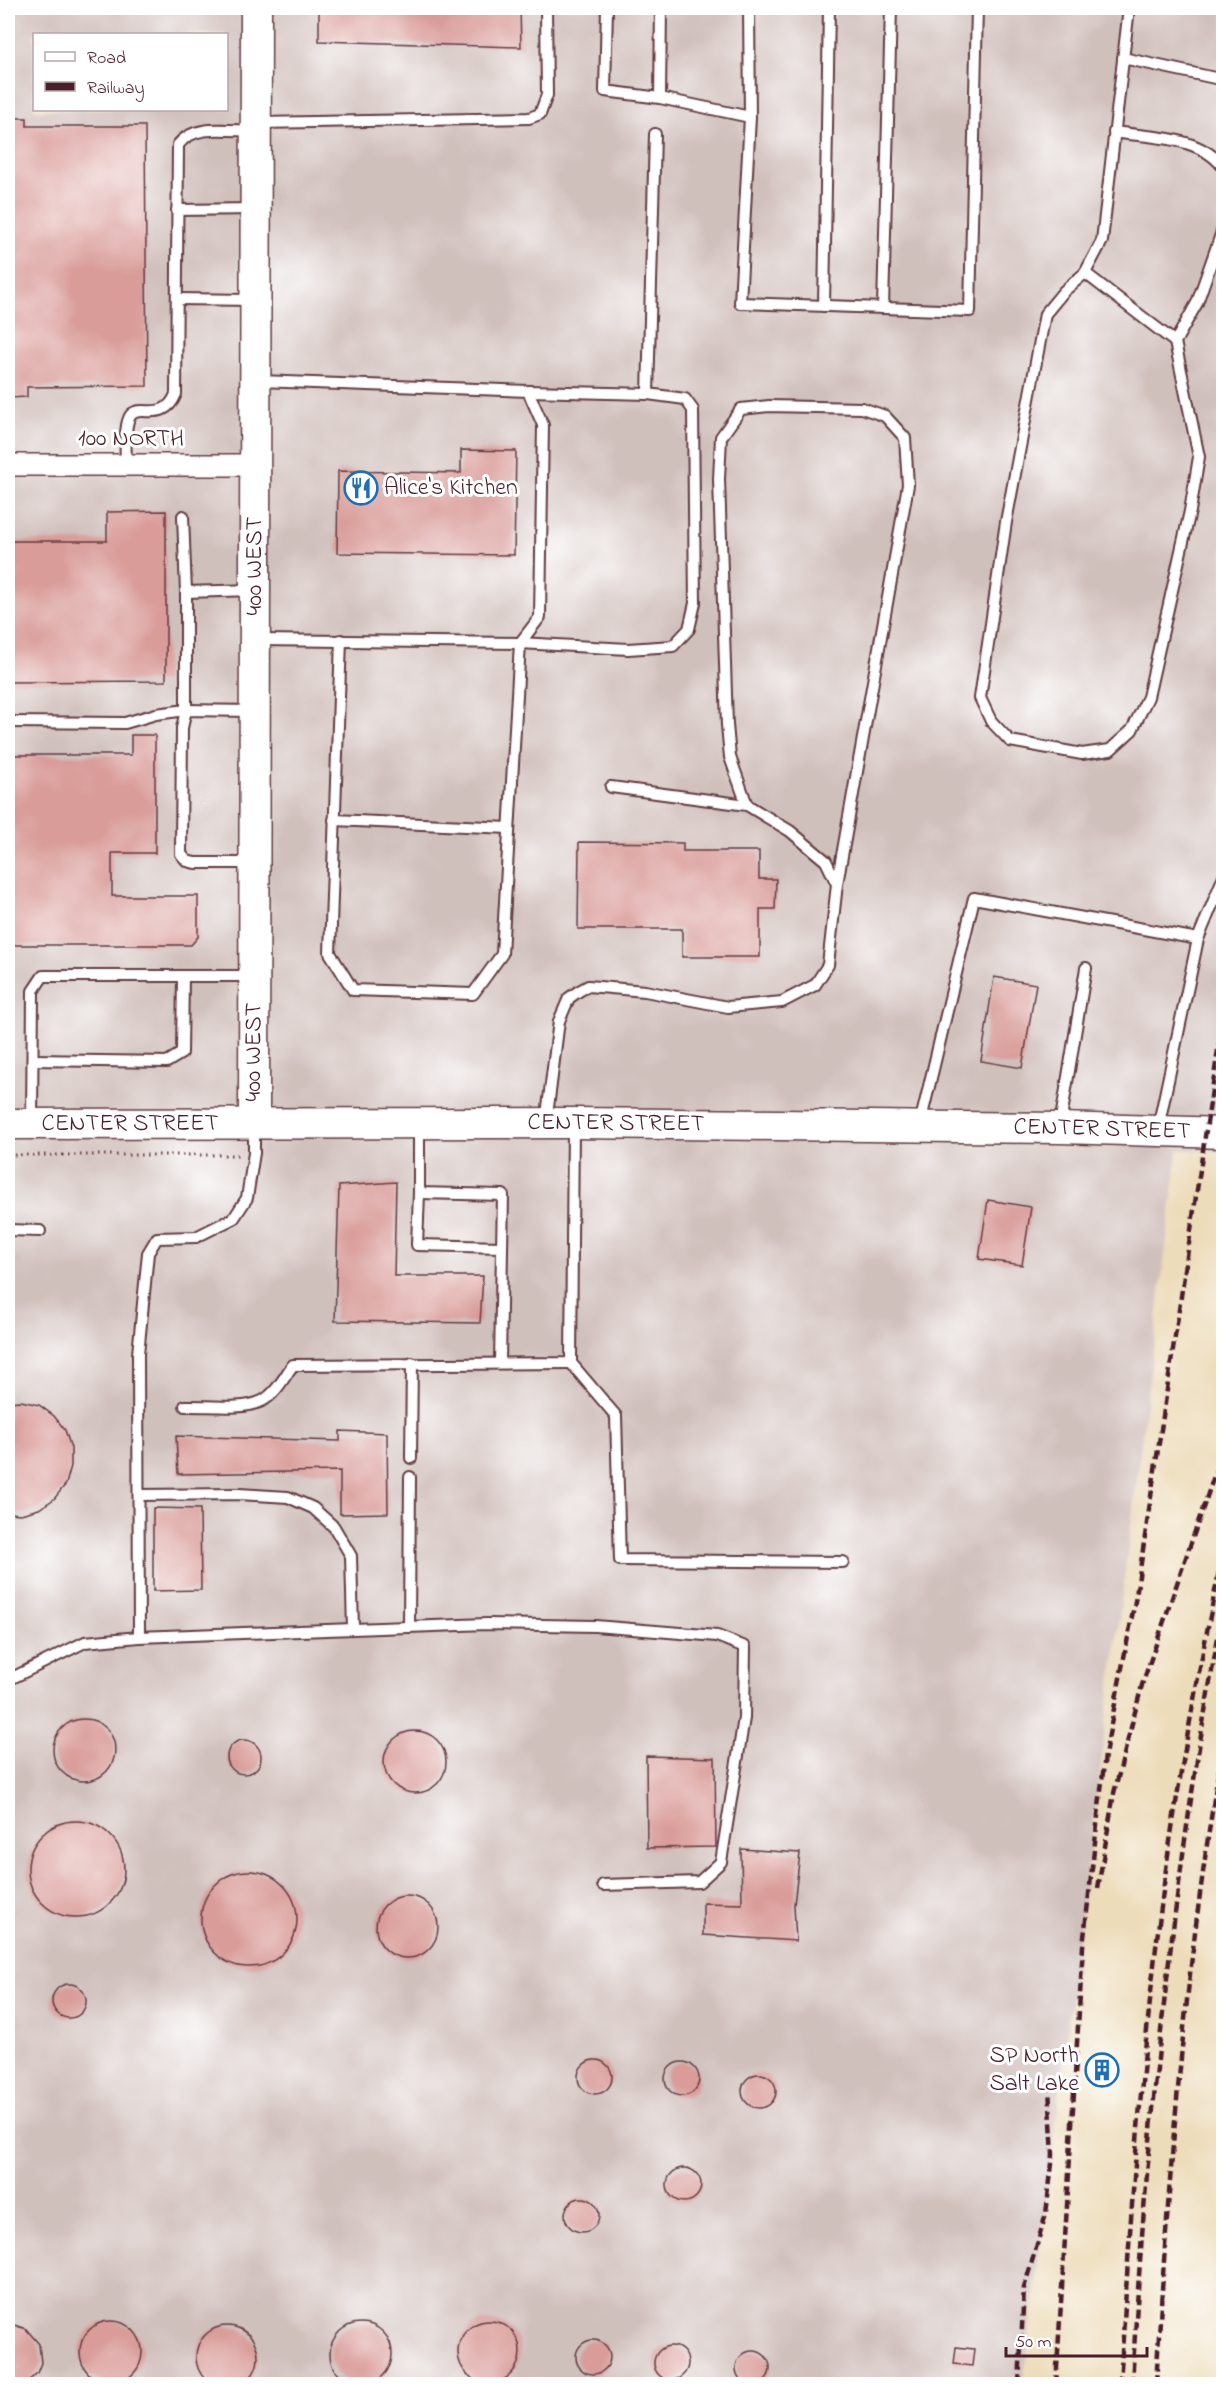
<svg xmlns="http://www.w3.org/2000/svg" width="1231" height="2392" font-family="'Indie Flower',sans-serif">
  <rect width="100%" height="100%" fill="#fff"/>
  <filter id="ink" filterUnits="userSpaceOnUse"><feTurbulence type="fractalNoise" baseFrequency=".0167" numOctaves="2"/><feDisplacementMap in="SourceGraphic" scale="12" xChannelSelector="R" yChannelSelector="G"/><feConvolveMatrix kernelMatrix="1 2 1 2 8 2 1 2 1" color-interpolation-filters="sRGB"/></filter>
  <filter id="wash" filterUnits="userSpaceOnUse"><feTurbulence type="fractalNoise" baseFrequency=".008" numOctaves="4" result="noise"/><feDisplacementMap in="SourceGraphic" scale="24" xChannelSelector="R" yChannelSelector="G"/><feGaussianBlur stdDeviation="1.35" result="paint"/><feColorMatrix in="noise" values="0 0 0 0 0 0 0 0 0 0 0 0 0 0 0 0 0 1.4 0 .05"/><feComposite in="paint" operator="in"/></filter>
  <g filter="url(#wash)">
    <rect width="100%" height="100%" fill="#eddcba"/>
    <path fill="#d0c0bc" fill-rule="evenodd" d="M8 8H1223V1151L1178 1150 1023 2384H8ZM34 34H226V110H34Z"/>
    <g id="blocks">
      <g fill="#d99c99">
        <path d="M319 8H520L521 47 319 41Z"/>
        <path d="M8 118H27V126H145L147 386 27 387V397L8 398Z"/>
        <path d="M461 450 516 451 514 555 337 553 338 471 461 473Z"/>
        <path d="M166 511V681L8 682V541H107V512Z"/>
        <path d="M131 735H155V853H112V896H198V937L191 945H8V755H131Z"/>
        <path d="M579 842 683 843V851H759V879H776L775 909H760V957H682V929H578Z"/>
        <path d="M994 977 1036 984 1022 1068 981 1061Z"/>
        <path d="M396 1182 394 1276H483L480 1323 335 1321 339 1186Z"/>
        <path d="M988 1200 1031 1207 1022 1265 979 1259Z"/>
        <path d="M21 1401 39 1405 54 1416 65 1430 71 1448V1466L66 1484 54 1499 39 1509 21 1514 8 1513V1402Z"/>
        <path d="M340 1431 387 1433 388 1513 340 1514V1471L178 1474 176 1436 340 1441Z"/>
        <path d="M153 1508 200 1509 201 1590 153 1591Z"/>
        <circle cx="84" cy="1750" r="31"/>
        <circle cx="415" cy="1762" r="31"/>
        <circle cx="244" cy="1757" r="17"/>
        <path d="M646 1756 715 1758 716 1847 647 1848Z"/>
        <circle cx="76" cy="1869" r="48"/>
        <path d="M741 1849 800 1853 794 1905 796 1941 703 1935V1903L742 1904Z"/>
        <circle cx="249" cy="1919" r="48"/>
        <circle cx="407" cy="1927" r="31"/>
        <circle cx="69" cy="2001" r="17"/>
        <circle cx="595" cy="2077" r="17"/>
        <circle cx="682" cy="2079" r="17"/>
        <circle cx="759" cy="2091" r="17"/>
        <circle cx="684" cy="2185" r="17"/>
        <circle cx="582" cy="2215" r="17"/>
        <circle cx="489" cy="2352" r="31"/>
        <circle cx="111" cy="2352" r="31"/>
        <circle cx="361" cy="2354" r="31"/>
        <path d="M8 2323 26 2329 39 2344 41 2363 37 2373 24 2385H8Z"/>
        <circle cx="227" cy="2357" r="31"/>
        <circle cx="593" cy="2357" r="17"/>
        <circle cx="671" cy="2363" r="17"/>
        <path d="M956 2347 974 2349 972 2366 954 2364Z"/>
        <circle cx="753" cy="2368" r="17"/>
      </g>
    </g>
  </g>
  <g filter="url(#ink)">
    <use href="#blocks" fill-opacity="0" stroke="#623b40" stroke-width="1.5"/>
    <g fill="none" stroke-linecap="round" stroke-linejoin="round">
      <g stroke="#623b40" stroke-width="14">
        <g id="lane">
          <path d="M607 8 605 91 660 98 750 117 749 8"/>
          <path d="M1129 8 1102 241 1085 273 1064 291 1045 314 1006 522 980 698 991 721 1010 741 1082 754 1110 750 1132 730 1148 697 1190 511 1199 457 1175 342 1197 303 1224 226"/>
          <path d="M1123 58 1224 80"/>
          <path d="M660 98 661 8"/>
          <path d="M750 117 740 303 970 311 977 8"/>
          <path d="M259 123 529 118 540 114 547 95 546 8"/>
          <path d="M1114 132C1151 138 1200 135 1224 168"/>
          <path d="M177 210 255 209"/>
          <path d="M1085 273 1175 342"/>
          <path d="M177 299 254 300"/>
          <path d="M824 306 829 8"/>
          <path d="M883 308 891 8"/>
          <path d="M259 381 528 391 543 425 540 617 520 643 502 954 473 994 353 990 330 953 341 640"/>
          <path d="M528 391 648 394 655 134"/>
          <path d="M126 465C126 452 124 434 128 421 134 398 163 427 176 394L178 145C194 123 229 131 255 131"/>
          <path d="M183 516 186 592 254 590"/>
          <path d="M258 640 520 643 628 649 673 646 689 629 695 603 693 410 685 399 648 394"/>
          <path d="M8 722 125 723 156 714 186 710V592"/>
          <path d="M747 805 730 757 727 725 719 479 721 437 741 409 769 406 862 408 885 416 905 438 908 485 837 884"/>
          <path d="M334 820 509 828"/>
          <path d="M251 863H195L187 861 181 854 182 728 186 710 252 711"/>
          <path d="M1198 939 1224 876"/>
          <path d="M33 1060 167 1062 182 1053 183 976"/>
          <path d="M32 1122 33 991 43 976H251"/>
          <path d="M546 1123 559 1021 569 998 579 991 588 986 645 991 728 1007 782 1002 815 985 828 965 837 884 826 861 790 831 747 805 611 787"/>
          <path d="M419 1124V1193L503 1195 500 1362"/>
          <path d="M920 1124 974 898 1198 939 1158 1128"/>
          <path d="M1060 1125 1086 968"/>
          <path d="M419 1193 417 1245 502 1247"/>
          <path d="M8 1230 40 1231"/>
          <path d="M571 1363 616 1416 620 1560 843 1562"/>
          <path d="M185 1406C208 1405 241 1411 262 1401 276 1394 284 1377 293 1365L571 1363 573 1126"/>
          <path d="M411 1458 412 1363"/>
          <path d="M139 1495 239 1494 288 1497 313 1508 334 1527 351 1556 353 1629"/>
          <path d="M409 1627 410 1477"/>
          <path d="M139 1637 138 1354 148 1253 157 1238 196 1237 234 1218 247 1198 254 1153V1125"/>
          <path d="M8 1680 85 1642 139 1637 487 1624 595 1626 717 1636 745 1647 744 1718 721 1862 699 1882 603 1885"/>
        </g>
      </g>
      <g stroke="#623b40" stroke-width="24">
        <path id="street" d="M8 465H255"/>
      </g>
      <g stroke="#623b40" stroke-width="33">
        <g id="secondary">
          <path id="s1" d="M8 1124 573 1123 1060 1128 1224 1133"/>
          <path id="s2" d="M254 1124 256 8"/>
        </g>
      </g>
      <path stroke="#623b40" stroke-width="3" stroke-dasharray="1.5 4.5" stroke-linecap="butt" d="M8 1155H240"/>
      <use href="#lane" stroke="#fff" stroke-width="10"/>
      <use href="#street" stroke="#fff" stroke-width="21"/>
      <use href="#secondary" stroke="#fff" stroke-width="30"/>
      <g stroke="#4a1f2b" stroke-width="4.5" stroke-dasharray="9 4.5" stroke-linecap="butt">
        <path d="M1098 1888 1114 1793 1142 1685 1224 1447"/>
        <path d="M1019 2384 1024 2288 1046 2214 1053 2155 1049 2089"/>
        <path d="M1056 2384 1083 1946 1105 1755 1136 1596 1224 1010"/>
        <path d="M1120 2384C1131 2208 1143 2031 1168 1855 1183 1752 1203 1649 1224 1547"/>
        <path d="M1132 2384C1147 2122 1175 1863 1224 1605"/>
        <path d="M1156 2384C1169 2169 1186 1953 1224 1740"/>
      </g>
    </g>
  </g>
  <defs>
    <g id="restaurant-ring" transform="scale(1.725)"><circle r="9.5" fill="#fff" stroke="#1f6fb2" stroke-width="1.5"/><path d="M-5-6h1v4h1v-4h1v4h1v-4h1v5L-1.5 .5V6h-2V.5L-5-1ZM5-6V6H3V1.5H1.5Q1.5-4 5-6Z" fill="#1f6fb2"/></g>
    <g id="building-ring" transform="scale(1.725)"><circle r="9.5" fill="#fff" stroke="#1f6fb2" stroke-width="1.5"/><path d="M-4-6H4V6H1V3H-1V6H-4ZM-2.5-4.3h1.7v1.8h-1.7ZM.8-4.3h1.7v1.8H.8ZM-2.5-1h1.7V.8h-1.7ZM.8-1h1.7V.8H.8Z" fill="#1f6fb2"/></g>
  </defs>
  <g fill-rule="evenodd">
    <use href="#restaurant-ring" x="361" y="488"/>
    <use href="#building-ring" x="1102" y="2070"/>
  </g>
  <g text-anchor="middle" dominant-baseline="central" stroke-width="6" stroke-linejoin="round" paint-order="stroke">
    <g font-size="24" fill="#4a1f2b" stroke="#fff">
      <text x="131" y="439">100 NORTH</text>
      <text stroke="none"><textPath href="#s2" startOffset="558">400 WEST</textPath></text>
      <text stroke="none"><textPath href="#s2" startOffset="72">400 WEST</textPath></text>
      <text stroke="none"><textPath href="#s1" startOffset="122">CENTER STREET</textPath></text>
      <text stroke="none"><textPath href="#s1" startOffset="608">CENTER STREET</textPath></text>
      <text stroke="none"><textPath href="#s1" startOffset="1094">CENTER STREET</textPath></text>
    </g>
    <g font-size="24" fill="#4a1f2b" stroke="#fff" text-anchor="start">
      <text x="384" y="488">Alice's Kitchen</text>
      <text x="1079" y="2056" text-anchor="end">SP North<tspan x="1079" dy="28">Salt Lake</tspan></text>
    </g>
  </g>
  <rect width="1231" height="2392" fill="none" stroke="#fff" stroke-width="30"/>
  <rect x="33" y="33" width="195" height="78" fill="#ffffff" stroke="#b7a5aa" stroke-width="1.5"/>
  <rect x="45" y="52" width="30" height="9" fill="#ffffff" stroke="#b7a5aa" stroke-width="1.5"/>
  <text x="87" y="63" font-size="18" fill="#4a1f2b">Road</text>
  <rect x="45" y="82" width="30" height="9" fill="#4a1f2b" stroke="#b7a5aa" stroke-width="1.5"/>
  <text x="87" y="93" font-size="18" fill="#4a1f2b">Railway</text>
  <path d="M1006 2347v9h141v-9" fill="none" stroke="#4a1f2b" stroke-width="3"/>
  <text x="1015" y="2347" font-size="18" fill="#4a1f2b" stroke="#ffffff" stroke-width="4.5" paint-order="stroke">50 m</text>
</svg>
